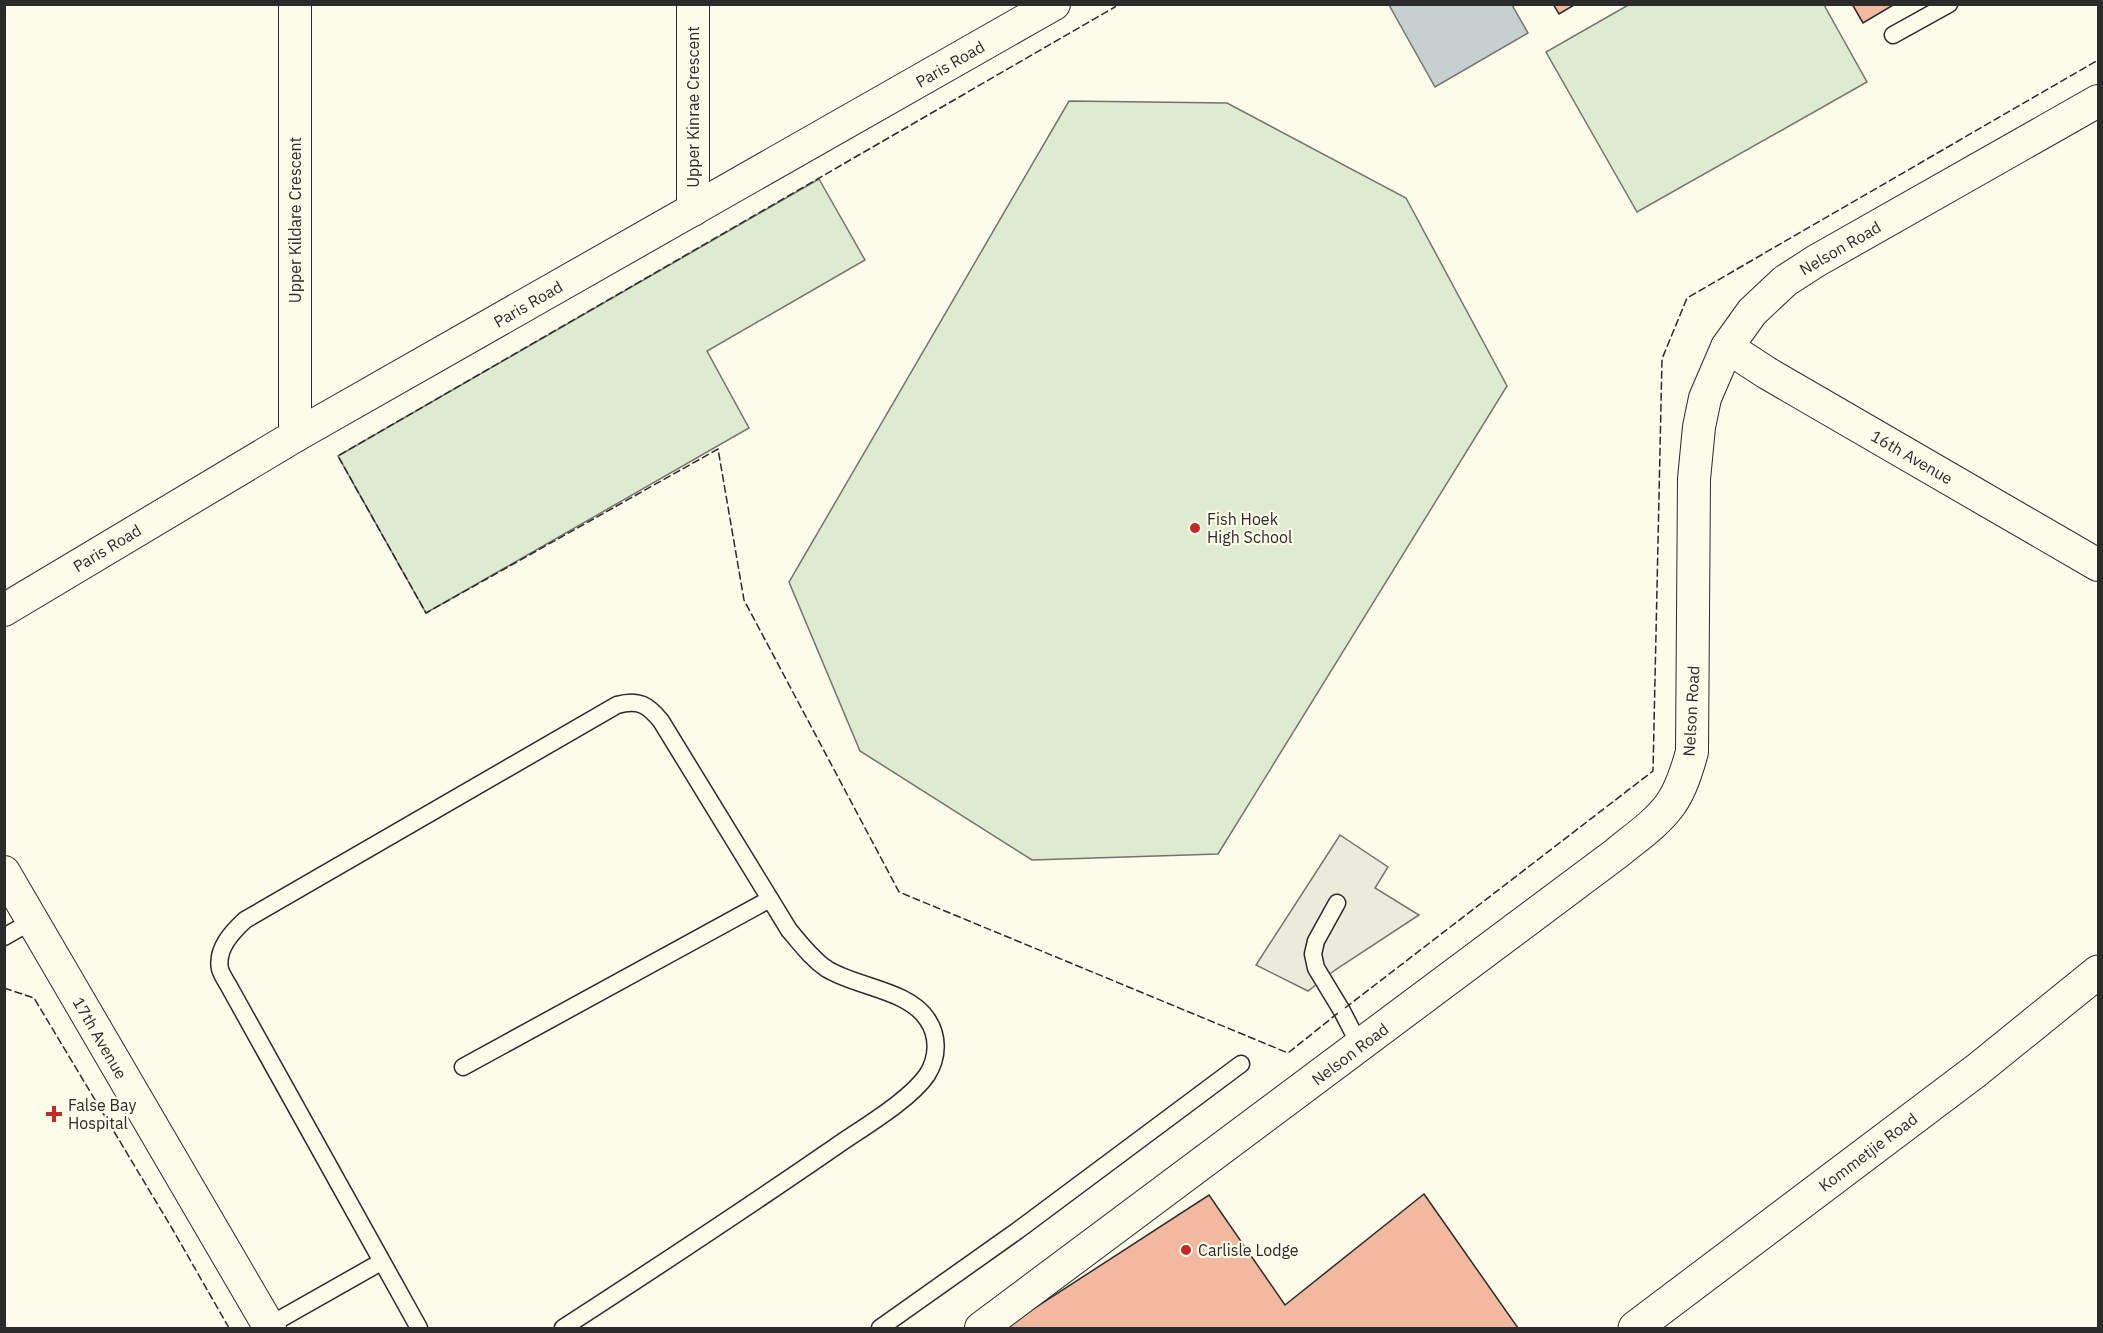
<svg xmlns="http://www.w3.org/2000/svg" width="2103" height="1333" font-family="'IBM Plex Sans',sans-serif">
  <rect width="100%" height="100%" fill="#fdfbea"/>
  <g fill="#deebd1" stroke="#74746e" stroke-width="1.5">
    <path d="M1630 4 1824 5 1867 82 1637 212 1546 52Z"/>
    <path d="M1069 101 1227 103 1406 198 1507 386 1218 854 1032 860 860 751 789 582Z"/>
    <path d="M819 179 865 260 707 351 749 428 426 613 338 456Z"/>
  </g>
  <path fill="#eceadb" stroke="#74746e" stroke-width="1.5" d="M1340 835 1388 867 1375 888 1419 915 1335 970 1308 991 1256 965Z"/>
  <path fill="#c7d0d0" stroke="#74746e" stroke-width="1.5" d="M1389 5H1512L1528 33 1435 87Z"/>
  <g fill="#f2b8a0" stroke="#2b2b2b" stroke-width="1.5">
    <path d="M1553 4H1576L1559 14Z"/>
    <path d="M1852 4H1895L1863 23Z"/>
    <path d="M1424 1194 1518 1328H1004L1209 1195 1285 1305Z"/>
  </g>
  <g fill="none" stroke-linecap="round" stroke-linejoin="round">
    <g stroke="#2b2b2b" stroke-width="19">
      <g id="lane">
        <path d="M1893 35 1949 4"/>
        <path d="M1337 903 1316 941 1313 954 1316 968 1342 1011 1360 1046"/>
        <path d="M4 937 32 921"/>
        <path d="M463 1067 770 899"/>
        <path d="M268 1326 381 1262"/>
        <path d="M419 1328 231 990C228 984 222 976 220 969 216 949 232 932 245 920L617 705C639 699 648 705 661 721L789 930C801 944 812 959 827 969 856 987 908 990 927 1019 939 1036 938 1058 927 1075 909 1101 862 1128 835 1147 745 1209 654 1269 563 1328"/>
        <path d="M880 1328 1017 1231 1241 1064"/>
      </g>
    </g>
    <g stroke="#2b2b2b" stroke-width="34">
      <g id="street">
        <path d="M295 4V436"/>
        <path d="M693 210V4"/>
        <path d="M1727 347 1767 373 2098 565"/>
        <path d="M4 610 295 436 1054 4"/>
        <path d="M4 872 270 1328"/>
        <path d="M981 1328 1617 853C1635 838 1656 824 1670 805 1681 790 1687 770 1692 752L1694 479 1699 427 1705 398 1727 347 1752 312 1785 281 1816 261 2098 101"/>
      </g>
    </g>
    <g stroke="#2b2b2b" stroke-width="35">
      <path id="secondary" d="M1635 1328 1977 1070 2098 972"/>
    </g>
    <use href="#lane" stroke="#fdfbea" stroke-width="16"/>
    <use href="#street" stroke="#fdfbea" stroke-width="32"/>
    <use href="#secondary" stroke="#fdfbea" stroke-width="33"/>
    <g stroke="#2b2b2b" stroke-width="1.5" stroke-dasharray="8 3" stroke-linecap="butt">
      <path d="M1116 4 1115 7 338 456 426 613 718 449 744 600 899 892 1288 1053 1338 1013"/>
      <path d="M4 988 34 998 173 1230 229 1328"/>
      <path d="M1345 1008 1653 771 1662 359 1687 298 2098 60"/>
    </g>
  </g>
  <g fill="#c62828" stroke="#fdfbea" stroke-width="2">
    <circle cx="1195" cy="528" r="6"/>
    <path d="M51 1105h6v6h6v6h-6v6h-6v-6h-6v-6h6z"/>
    <circle cx="1186" cy="1250" r="6"/>
  </g>
  <g text-anchor="middle" dominant-baseline="central" stroke-width="4.5" stroke-linejoin="round" paint-order="stroke">
    <g font-size="16" fill="#2b2b2b" stroke="#fdfbea">
      <text transform="translate(950 64) rotate(-30)">Paris Road</text>
      <text transform="translate(693 107) rotate(-90)">Upper Kinrae Crescent</text>
      <text transform="translate(295 220) rotate(-90)">Upper Kildare Crescent</text>
      <text transform="translate(1840 248) rotate(-30)">Nelson Road</text>
      <text transform="translate(528 304) rotate(-30)">Paris Road</text>
      <text transform="translate(1912 457) rotate(30)">16th Avenue</text>
      <text transform="translate(107 548) rotate(-31)">Paris Road</text>
      <text transform="translate(1691 711) rotate(-87)">Nelson Road</text>
      <text transform="translate(100 1038) rotate(60)">17th Avenue</text>
      <text transform="translate(1350 1054) rotate(-37)">Nelson Road</text>
      <text transform="translate(1868 1152) rotate(-37)">Kommetjie Road</text>
    </g>
    <g font-size="16" fill="#2b2b2b" stroke="#fdfbea" text-anchor="start">
      <text x="1207" y="519">Fish Hoek<tspan x="1207" dy="18">High School</tspan></text>
      <text x="68" y="1105">False Bay<tspan x="68" dy="18">Hospital</tspan></text>
      <text x="1198" y="1250">Carlisle Lodge</text>
    </g>
  </g>
  <rect width="2103" height="1333" fill="none" stroke="#2b2b2b" stroke-width="12"/>
</svg>
